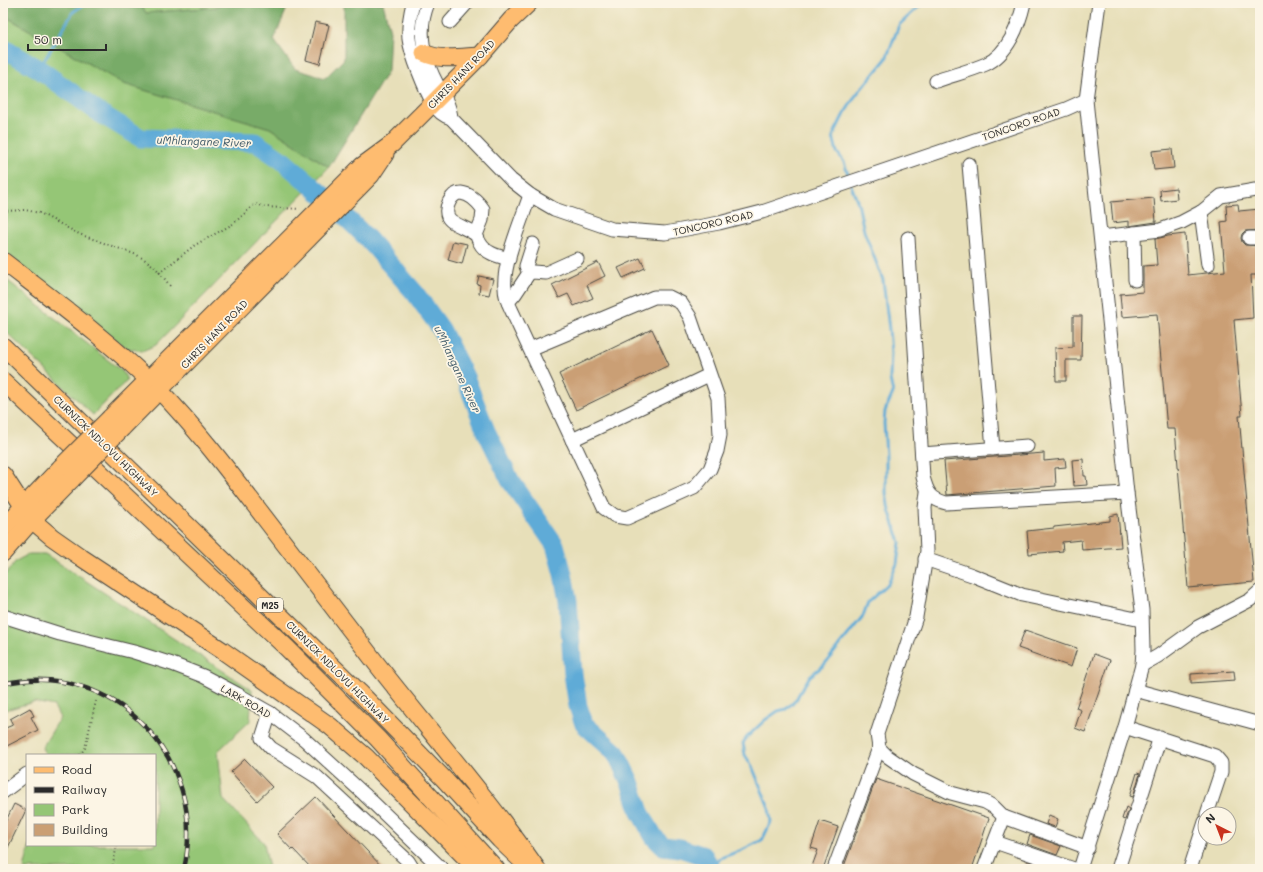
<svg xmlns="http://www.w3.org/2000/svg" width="1263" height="872" font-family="Mali,sans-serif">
  <rect width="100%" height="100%" fill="#fcf5e5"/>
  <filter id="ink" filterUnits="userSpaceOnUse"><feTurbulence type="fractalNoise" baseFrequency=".025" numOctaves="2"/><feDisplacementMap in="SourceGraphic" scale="8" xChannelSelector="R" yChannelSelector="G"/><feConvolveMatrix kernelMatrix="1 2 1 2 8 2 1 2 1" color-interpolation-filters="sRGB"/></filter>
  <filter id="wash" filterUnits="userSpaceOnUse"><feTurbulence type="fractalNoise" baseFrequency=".012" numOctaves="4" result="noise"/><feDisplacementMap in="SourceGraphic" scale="16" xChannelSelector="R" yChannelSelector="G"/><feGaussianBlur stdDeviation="0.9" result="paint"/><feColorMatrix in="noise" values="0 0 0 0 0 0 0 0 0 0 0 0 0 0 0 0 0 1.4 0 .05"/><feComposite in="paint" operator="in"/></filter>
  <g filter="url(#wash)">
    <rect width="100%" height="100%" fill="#e7dfb9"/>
    <g fill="#95c676" stroke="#607850">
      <path d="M139 3H222L217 7 146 13Z"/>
      <path d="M3 15 124 84 270 128 329 167 156 345 142 351 126 348 3 252Z"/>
      <path d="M3 277 123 372 127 380 93 415 3 329Z"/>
      <path d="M29 554H45L252 690 250 721 218 751 223 799 264 843 269 869H24L30 845H155V755H46L42 748 60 718 54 706 34 702 9 709 3 712V577L16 561Z"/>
    </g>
    <path fill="#78ab67" stroke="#526b49" d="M3 3H139L146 13 217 7 222 3H289L274 40 295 69 325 78 344 59V3H383L390 31 388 71 329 167 270 128 124 84 3 15Z"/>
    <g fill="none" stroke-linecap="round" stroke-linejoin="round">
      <g stroke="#5fabd7" stroke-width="3">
        <path d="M39 69 73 12 86 3"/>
        <path d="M850 180 844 162 837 152 833 136 843 116 856 95 886 59 899 25 923 3"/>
        <path d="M717 869 718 859 742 850 762 840 771 822 769 808 752 766 745 755 743 743 747 737 765 720 778 711 786 709 796 700 799 694 810 676 824 665 863 616 868 602 888 584 897 564 900 542 889 510 886 493V455L884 423 885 411 893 393 890 379 891 353 889 329 883 280 864 231 858 203 851 185"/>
      </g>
      <path stroke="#5fabd7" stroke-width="19" d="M3 48 39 69 98 112 141 138 255 142 283 161 327 199 368 239 415 293 441 329 465 377 486 431 510 480 555 545 563 574 568 601 573 674 578 706 584 724 616 753 630 782 640 812 654 837 663 846 680 848 704 856 711 869"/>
    </g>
    <g id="blocks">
      <g fill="#ca9f74">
        <path d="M315 22 329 25 320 64 306 60Z"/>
        <path d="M1172 149 1174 168 1154 170 1152 151Z"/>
        <path d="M1176 188 1177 199 1161 201 1160 190Z"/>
        <path d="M1154 198 1156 222 1129 226V221L1113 223 1111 202Z"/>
        <path d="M1238 204 1239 211 1260 209V230L1245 231 1242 234 1241 238 1242 242 1245 245 1260 246V261H1258L1259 275H1251L1253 318 1234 320 1242 416H1239L1254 582 1188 588 1175 429H1167L1157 314 1122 317 1120 294 1143 292V266L1157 265 1155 239 1168 236 1185 234 1188 275 1225 271 1221 222 1227 221 1226 205Z"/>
        <path d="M453 241 467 244 462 264 448 260Z"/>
        <path d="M640 258 645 268 623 278 618 268Z"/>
        <path d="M598 262 605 276 587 285 593 298 574 306 568 294 559 298 552 285Z"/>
        <path d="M479 276 493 279 489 295 479 293 480 285 477 284Z"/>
        <path d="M1073 316H1082L1081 360H1066V381H1056L1055 348 1073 347Z"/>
        <path d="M652 329 669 365 576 410 559 374Z"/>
        <path d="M1044 453V461L1065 459 1066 467 1055 468 1056 486 947 495 944 461Z"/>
        <path d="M1083 459 1084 476H1086L1087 485 1074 486 1072 460Z"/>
        <path d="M1118 514 1121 547 1082 550 1081 540 1062 542 1063 551 1029 554 1027 531 1054 528V527L1110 521V516Z"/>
        <path d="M1025 630 1077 648 1071 667 1018 648Z"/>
        <path d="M1094 654 1110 660 1085 732 1075 728 1081 710 1076 708Z"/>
        <path d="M1234 671 1235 680 1191 683V674Z"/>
        <path d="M30 708 34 716 31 717 38 730 3 748V729L13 725 10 719Z"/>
        <path d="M245 759 272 787 257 801 231 772Z"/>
        <path d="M1137 773 1140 774 1133 797 1130 796Z"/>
        <path d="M876 779 989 818 972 869H843Z"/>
        <path d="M316 797 384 869H312L293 849 292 850 277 834Z"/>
        <path d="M14 804 26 810 3 858V827Z"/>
        <path d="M1126 807 1129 809 1125 820 1122 819Z"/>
        <path d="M1049 815 1058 819 1055 827 1046 824Z"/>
        <path d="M820 821 838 827 823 869H811L818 850 811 848Z"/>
        <path d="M1030 835 1061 846 1057 855 1027 844Z"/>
        <path d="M1027 862 1041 866 1040 869H1025Z"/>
      </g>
    </g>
  </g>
  <g filter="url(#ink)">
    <use href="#blocks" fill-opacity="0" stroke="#474640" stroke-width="1"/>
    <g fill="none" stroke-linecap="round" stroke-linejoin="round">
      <g stroke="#474640" stroke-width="15">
        <g id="minor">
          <path d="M413 3C410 15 408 27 409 39 411 55 425 89 433 103 437 110 443 116 451 118L511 180 530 195 554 209 612 229 665 233 719 223 762 212 1066 109 1086 100"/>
          <path d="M428 3C416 32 424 60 438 86 444 96 450 106 451 118"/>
          <path d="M450 22 467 3"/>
          <path d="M936 81C953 75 970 71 986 64 1008 54 1019 25 1024 3"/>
          <path d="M969 164 993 449"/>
          <path d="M1201 212 1208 265"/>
          <path d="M1134 233 1135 280"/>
          <path d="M476 235 482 220 483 209C478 202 470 194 461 193 451 193 444 208 448 217 452 225 469 228 476 235 478 237 478 241 480 243 482 247 487 251 491 253 496 256 503 257 509 259"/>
          <path d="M1101 237 1160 230 1182 222 1201 212 1221 196 1255 190 1260 191"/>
          <path d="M908 238 923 477C927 492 930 499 946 503L1127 493"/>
          <path d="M1249 238H1260"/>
          <path d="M529 273 526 266 533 244"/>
          <path d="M508 302 515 294 529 273 533 272 546 273 577 259"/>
          <path d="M530 349 654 297H669L681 303 690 317 718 398 720 435 717 451 710 469 694 488 627 518 615 516 604 508 511 309C508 303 505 296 505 288 502 265 522 219 530 195"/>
          <path d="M572 440 709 375"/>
          <path d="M922 454 1027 446"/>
          <path d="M927 492 925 508 927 551 916 617 877 734 879 748 887 756 913 774 951 793 985 802 994 807 1004 817 1088 848"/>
          <path d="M925 559 972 575 1022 595 1141 620"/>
          <path d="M3 616 60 634 134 652 172 664 203 676 237 694 270 713 304 739 364 794 442 869"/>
          <path d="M1142 665 1158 656 1198 627 1250 600 1260 591"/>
          <path d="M1135 690 1260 724"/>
          <path d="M270 713 262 738 271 748 317 777 408 861 413 869"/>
          <path d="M1125 727 1215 756 1221 763V772L1207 814"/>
          <path d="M3 792 27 774"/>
          <path d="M995 842 1074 869"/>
          <path d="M834 869 879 748"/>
          <path d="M984 869 1004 817"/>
          <path d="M1080 869 1125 727 1142 665 1143 650 1142 610 1127 493 1086 100 1099 3"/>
          <path d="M1118 869 1160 737"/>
          <path d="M1190 869 1205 822"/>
        </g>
      </g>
      <g stroke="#474640" stroke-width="19">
        <g id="major">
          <path d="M424 53C441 61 461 57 480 56"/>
          <path d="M3 261C56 302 112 343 160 391 194 426 224 465 254 504 295 557 335 610 376 663 430 732 487 797 537 869"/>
          <path d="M3 346 359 692 443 778 500 840 524 863"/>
          <path d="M3 381 287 648 378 739 496 869"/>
          <path d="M110 418 362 166 392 144 480 56 511 20 529 3"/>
          <path d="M122 428 371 175 385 154"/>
          <path d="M3 475 32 520 52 537 82 558 223 651 330 726 366 757 477 869"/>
          <path d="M3 528 61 467"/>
          <path d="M3 553 32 520 72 479"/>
        </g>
      </g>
      <g stroke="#474640" stroke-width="2" stroke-dasharray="1 3" stroke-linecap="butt">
        <path d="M3 211 25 210 40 213 79 234 137 255 147 261 156 268 171 287"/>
        <path d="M159 273 195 245 233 224 255 204 266 207 299 209"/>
        <path d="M80 755 85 748 96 701"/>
        <path d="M112 869 117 845"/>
      </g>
      <use href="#minor" stroke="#fff" stroke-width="13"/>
      <use href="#major" stroke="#febc70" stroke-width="17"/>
      <g stroke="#2b2b2b" stroke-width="4.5">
        <path id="rail" d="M3 684C114 658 209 760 184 869"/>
      </g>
      <use href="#rail" stroke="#fcf5e5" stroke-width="3" stroke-dasharray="9" stroke-linecap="butt"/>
      <g stroke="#474640" stroke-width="19" stroke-linecap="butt">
        <g id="major-bridge">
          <path d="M61 467 110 418"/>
          <path d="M72 479 122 428"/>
        </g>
      </g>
      <use href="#major-bridge" stroke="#febc70" stroke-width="17"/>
    </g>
  </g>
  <g text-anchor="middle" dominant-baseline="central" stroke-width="3.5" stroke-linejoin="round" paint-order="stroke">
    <rect fill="#fcf5e5" stroke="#6a6863" stroke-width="1" x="257" y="598" width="26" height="14" rx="3"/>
    <g font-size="9" font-weight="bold" fill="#2b2b2b">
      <text x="270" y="605">M25</text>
    </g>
    <g font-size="10" fill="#2b2b2b" stroke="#fcf5e5">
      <text transform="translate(461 74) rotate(-46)">CHRIS HANI ROAD</text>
      <text transform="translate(1021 124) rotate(-19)">TONCORO ROAD</text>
      <text transform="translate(713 223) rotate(-13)">TONCORO ROAD</text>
      <text transform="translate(214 334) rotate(-46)">CHRIS HANI ROAD</text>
      <text transform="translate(106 446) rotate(44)">CURNICK NDLOVU HIGHWAY</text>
      <text transform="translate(338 672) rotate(45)">CURNICK NDLOVU HIGHWAY</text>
      <text transform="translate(246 701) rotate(30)">LARK ROAD</text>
    </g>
    <g font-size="11" font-style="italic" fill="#3d5867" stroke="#fcf5e5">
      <text transform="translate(204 141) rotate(2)">uMhlangane River</text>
      <text transform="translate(458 369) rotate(65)">uMhlangane River</text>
    </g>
  </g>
  <rect width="1263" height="872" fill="none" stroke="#fcf5e5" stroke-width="16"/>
  <rect x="26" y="754" width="130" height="92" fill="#fcf5e5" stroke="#a8a49b"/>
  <rect x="34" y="767" width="20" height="6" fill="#febc70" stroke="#a8a49b"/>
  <text x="62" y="774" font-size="12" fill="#2b2b2b">Road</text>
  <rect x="34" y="787" width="20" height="6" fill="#2b2b2b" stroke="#a8a49b"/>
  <text x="62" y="794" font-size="12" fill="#2b2b2b">Railway</text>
  <rect x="34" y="804" width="20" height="12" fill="#95c676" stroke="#a8a49b"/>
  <text x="62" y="814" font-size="12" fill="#2b2b2b">Park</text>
  <rect x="34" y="824" width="20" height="12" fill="#ca9f74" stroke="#a8a49b"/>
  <text x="62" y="834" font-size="12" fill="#2b2b2b">Building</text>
  <g transform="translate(1217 826) rotate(318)"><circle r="19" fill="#fcf5e5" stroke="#a8a49b"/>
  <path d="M0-3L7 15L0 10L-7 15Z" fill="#c8321e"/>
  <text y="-6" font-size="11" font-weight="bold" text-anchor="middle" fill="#2b2b2b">N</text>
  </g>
  <path d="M28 44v6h78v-6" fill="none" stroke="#2b2b2b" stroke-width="2"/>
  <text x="34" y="44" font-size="12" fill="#2b2b2b" stroke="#fcf5e5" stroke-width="3" paint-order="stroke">50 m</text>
</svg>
